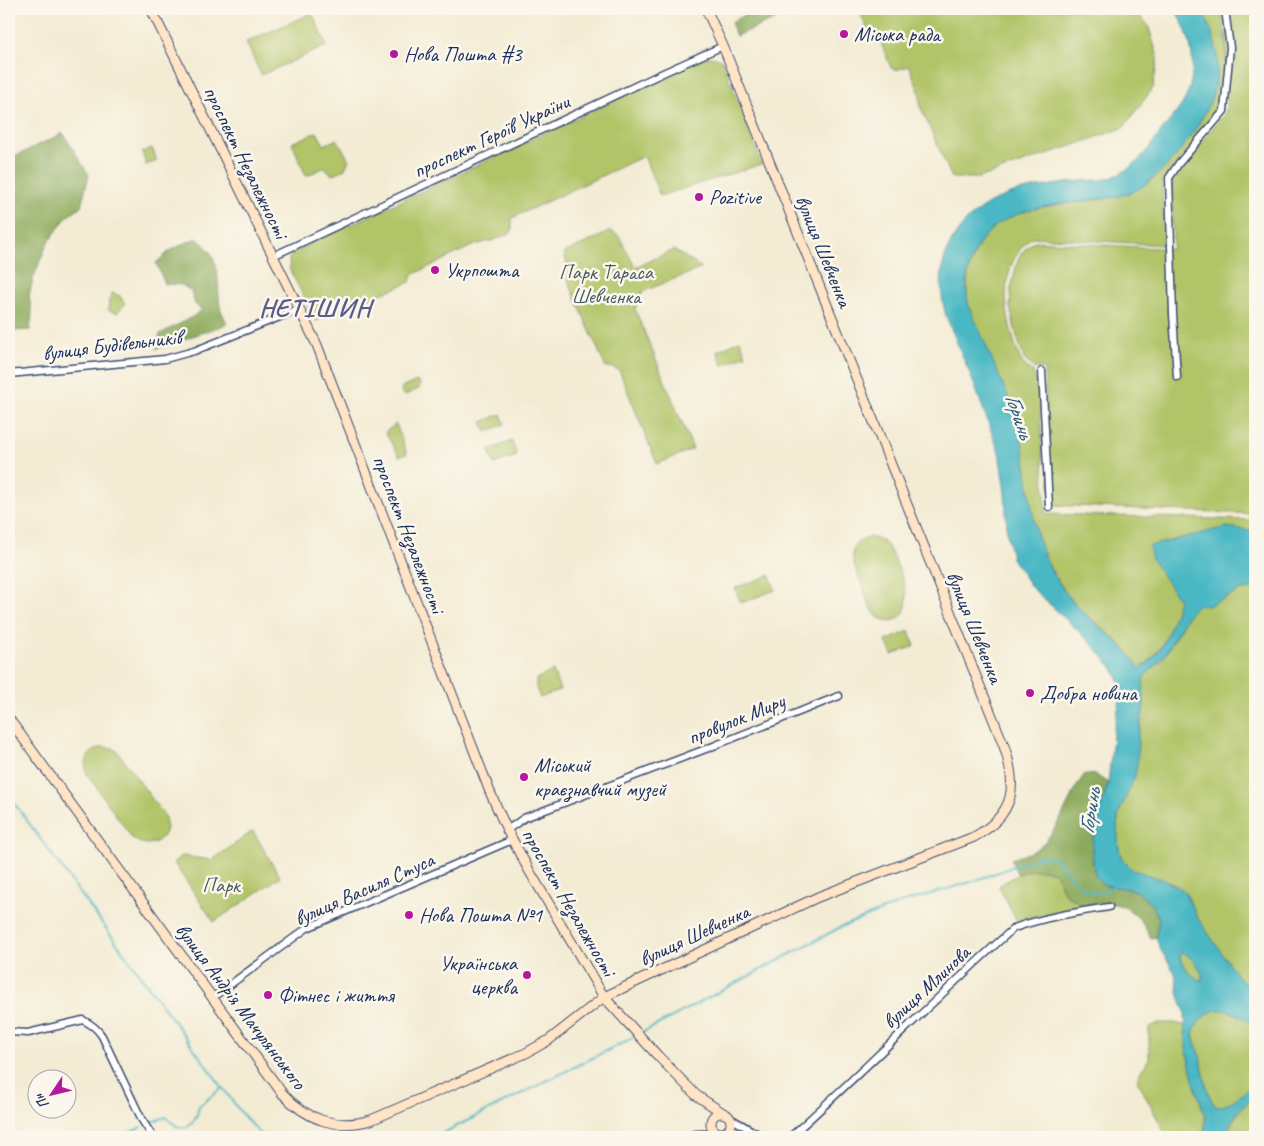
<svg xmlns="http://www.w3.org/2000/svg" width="1264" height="1146" font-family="Caveat,sans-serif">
  <rect width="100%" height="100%" fill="#fbf7ec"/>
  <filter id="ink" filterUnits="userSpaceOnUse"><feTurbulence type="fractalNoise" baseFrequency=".02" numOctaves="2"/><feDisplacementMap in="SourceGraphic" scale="10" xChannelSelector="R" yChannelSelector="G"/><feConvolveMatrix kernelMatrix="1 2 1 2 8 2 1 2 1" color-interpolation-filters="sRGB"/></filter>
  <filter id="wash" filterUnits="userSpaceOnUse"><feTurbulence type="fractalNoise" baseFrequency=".0096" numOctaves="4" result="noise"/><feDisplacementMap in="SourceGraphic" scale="20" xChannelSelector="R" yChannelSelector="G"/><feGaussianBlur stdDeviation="1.12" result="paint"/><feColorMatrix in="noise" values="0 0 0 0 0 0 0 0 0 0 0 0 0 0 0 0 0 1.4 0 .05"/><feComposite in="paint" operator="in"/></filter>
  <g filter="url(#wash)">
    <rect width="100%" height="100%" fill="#f3ebd3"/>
    <g fill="#b1c467" stroke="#667a62">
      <path d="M858 9H1133L1148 25 1158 57 1153 88 1123 128 979 178H952L920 106V94L909 66 896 70 891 68 878 35 869 32Z"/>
      <path d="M1201 9H1222L1226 44 1225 74 1220 108 1212 121 1162 182 1164 245 1032 237C999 264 1003 307 1015 344 1019 356 1021 365 1033 372L1039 394 1046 514 1255 520V531L1227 527 1167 580 1179 600C1170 629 1165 649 1140 669L1124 647 1080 609 1066 593 1049 566 1037 539 1033 521 1018 426 968 304C965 284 968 267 977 249 1002 196 1080 208 1127 194 1162 183 1211 117 1216 81 1220 55 1214 32 1201 9Z"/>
      <path d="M1227 9H1255V514L1051 505 1044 369 1034 368 1024 359 1015 330 1010 307 1011 288 1017 263 1021 253 1034 241 1173 249 1172 179 1226 111Z"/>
      <path d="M312 13 327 46 261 75 246 42Z"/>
      <path d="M706 57H715L722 60 762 164 660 196 644 156 512 218V232L497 239 472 246 412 275 410 282 316 321 290 270 289 259 295 251Z"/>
      <path d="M317 132 324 145 337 139 349 160 345 169 332 175 325 167 306 176 292 143Z"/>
      <path d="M152 148 157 161 146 165 142 152Z"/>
      <path d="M611 231 619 236 635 267 674 250 702 268 642 292 635 309 693 449 657 464 619 370 605 366 567 278 569 274 564 253Z"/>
      <path d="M112 293 120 296 125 304 117 313 108 310 109 300Z"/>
      <path d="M740 340 746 355 723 365 717 351Z"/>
      <path d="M417 381 420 384 419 389 405 395 402 394 401 388Z"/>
      <path d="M501 414 505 424 486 432 482 422Z"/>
      <path d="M396 424 407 454 399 456 385 432Z"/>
      <path d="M512 441 517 456 494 464 489 450Z"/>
      <path d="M870 537 882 540 887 545C896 561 920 607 897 619 892 622 885 621 879 618 870 611 866 597 863 587 856 570 841 542 870 537Z"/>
      <path d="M770 575 775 590 741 603 735 588Z"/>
      <path d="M1255 589V991L1238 977 1197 917 1187 895 1180 887 1164 880 1133 870 1122 859 1119 850 1117 825 1119 813 1135 776 1137 765 1138 738 1144 705 1143 677 1163 659 1190 612 1197 605 1221 600 1241 590Z"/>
      <path d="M909 631 915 646 892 655 886 641Z"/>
      <path d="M553 671 560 690 540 698 536 688V679Z"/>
      <path d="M103 747 113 748 117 751 164 815C173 837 151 853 132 838L87 774C83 761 89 750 103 747Z"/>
      <path d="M253 831 280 877 214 922 173 862 182 856 212 860Z"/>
      <path d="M1039 868 1055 872 1065 894 1084 906 1016 920 999 886C1012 877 1023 871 1039 868Z"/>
      <path d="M1181 952C1191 955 1204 970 1202 981 1192 978 1179 962 1181 952Z"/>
      <path d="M1212 1010C1229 1008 1242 1015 1255 1027V1081C1247 1091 1230 1106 1217 1107L1209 1097 1199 1051 1193 1038C1193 1026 1202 1017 1212 1010Z"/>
      <path d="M1158 1023H1174L1184 1025 1188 1058 1205 1119V1137H1167L1137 1080 1139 1074 1149 1059V1028Z"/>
      <path d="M1250 1100H1254L1255 1105V1137H1224L1237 1114Z"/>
    </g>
    <g fill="#8caa5c" stroke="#546c5d">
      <path d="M756 9H800L736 36 731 22Z"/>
      <path d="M63 133 89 175 81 206 66 218 47 244 33 279 29 296 32 314 30 330 9 331V143L16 156Z"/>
      <path d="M196 238C223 257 216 278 220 306 221 312 225 318 227 324L156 349 160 334 194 316 202 310 195 304 191 291 182 285 165 284 156 263 171 250Z"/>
      <path d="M1085 774 1096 775 1108 783 1094 830 1092 851 1094 871 1123 888 1138 892 1152 905 1159 918 1156 937 1151 938C1147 932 1146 926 1141 921 1124 901 1107 901 1084 906L1065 894 1055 872C1040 869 1030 869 1017 874L1011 859C1018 857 1026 854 1033 851 1058 837 1068 796 1085 774Z"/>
    </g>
    <path fill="#4ab8c4" stroke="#327491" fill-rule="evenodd" d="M1174 9H1201C1214 32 1221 57 1216 83 1209 119 1164 180 1130 193 1115 198 1098 199 1083 201 1033 207 980 214 968 272 966 282 966 293 968 303 970 312 976 321 980 331 990 356 1002 381 1012 406 1034 462 1023 525 1055 577 1062 588 1070 599 1079 608 1099 629 1125 643 1140 669 1164 654 1171 626 1179 600L1152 559 1149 546 1227 527 1255 531V589L1241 590 1208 606 1197 605C1174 627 1172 656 1143 677L1144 705 1138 738 1137 765 1135 776 1119 813 1117 825 1119 850 1122 859 1133 870 1164 880 1184 891 1197 917 1238 977 1255 991V1027C1232 1006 1206 1000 1193 1034L1196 1047 1199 1051 1206 1085 1213 1104 1216 1107C1230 1106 1247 1091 1255 1081V1105L1253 1100C1238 1105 1230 1124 1223 1137H1205V1114L1194 1083 1186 1048 1185 1012 1179 996 1175 973 1160 949 1156 937 1159 922 1158 915 1152 905 1138 892 1130 889 1104 885 1097 879 1094 871 1092 851 1094 830 1108 783 1114 726 1123 688 1112 667 1085 637 1031 587 1012 558 1007 534 1005 493 999 452 974 384 946 316C926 245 971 198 1038 187 1052 185 1066 183 1080 181 1090 180 1100 181 1110 178 1133 170 1147 152 1160 133 1168 122 1179 111 1185 99 1199 71 1192 34 1174 9ZM1181 952C1191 955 1204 970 1202 981 1192 978 1178 962 1181 952Z"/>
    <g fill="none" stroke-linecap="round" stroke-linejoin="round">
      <g stroke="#4ab8c4" stroke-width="2">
        <path d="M9 796 222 1087 243 1115 263 1137"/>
        <path d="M640 1034 841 927 901 903 974 881 1039 857H1051L1057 860 1076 883 1089 892H1102L1113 887"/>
        <path d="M148 1123 166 1117C169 1120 174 1125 179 1127 191 1131 198 1115 199 1106L222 1088"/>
        <path d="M121 1137 141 1127"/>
        <path d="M435 1137 636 1036"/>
      </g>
    </g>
  </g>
  <g filter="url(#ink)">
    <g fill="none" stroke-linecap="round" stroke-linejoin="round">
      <g stroke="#3b4b70" stroke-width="9">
        <g id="street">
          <path d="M273 256 665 72 723 46"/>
          <path d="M1042 371 1049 507"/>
          <path d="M9 374 165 359 194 351 300 309"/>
          <path d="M1177 377 1173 314 1169 178 1179 163 1224 111 1230 48 1225 9"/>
          <path d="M507 830 524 818 711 747 839 696"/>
          <path d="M212 998 307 928 512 840"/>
          <path d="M9 1032 28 1033 83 1020C91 1024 97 1028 102 1036L142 1120 153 1137"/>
          <path d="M730 1118 758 1134"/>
          <path d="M726 1133 765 1137"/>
          <path d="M790 1137C866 1069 937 996 1014 928 1045 917 1076 912 1109 907"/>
        </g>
      </g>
      <g stroke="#3b4b70" stroke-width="11">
        <g id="secondary">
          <path d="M151 9 317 345 490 792 507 830 530 872 604 997 658 1056 696 1095 723 1113"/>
          <path d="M9 719 282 1093C307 1120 335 1130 371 1120L526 1053 549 1040 604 997 623 988 818 897 974 837C1015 814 1018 787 1004 746L723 46 706 9"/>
          <circle cx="721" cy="1123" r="10"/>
          <path d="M694 1135 721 1134"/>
        </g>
      </g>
      <use href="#street" stroke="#fff" stroke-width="6"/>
      <use href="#secondary" stroke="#ffe4c6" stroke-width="9"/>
    </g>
  </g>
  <g fill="#b5179e" stroke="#fbf7ec" stroke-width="2">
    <circle cx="844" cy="34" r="5"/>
    <circle cx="394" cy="54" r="5"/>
    <circle cx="699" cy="197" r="5"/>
    <circle cx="435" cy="270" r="5"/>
    <circle cx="1030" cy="693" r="5"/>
    <circle cx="524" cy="777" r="5"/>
    <circle cx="409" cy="915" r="5"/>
    <circle cx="527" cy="975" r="5"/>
    <circle cx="268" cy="995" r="5"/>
  </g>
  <g text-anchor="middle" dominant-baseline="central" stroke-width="5" stroke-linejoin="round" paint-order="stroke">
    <g font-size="21" fill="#1b2f5e" stroke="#fbf7ec" text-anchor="start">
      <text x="854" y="34">Міська рада</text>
      <text x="404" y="54">Нова Пошта #3</text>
      <text x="709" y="197">Pozitive</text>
      <text x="445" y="270">Укрпошта</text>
      <text x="1040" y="693">Добра новина</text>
      <text x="534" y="765">Міський<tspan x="534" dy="24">краєзнавчий музей</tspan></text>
      <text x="419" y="915">Нова Пошта №1</text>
      <text x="517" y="963" text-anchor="end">Українська<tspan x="517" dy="24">церква</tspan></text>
      <text x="278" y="995">Фітнес і життя</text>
    </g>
    <g font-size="21" fill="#1b2f5e" stroke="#fbf7ec">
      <text transform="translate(491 136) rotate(-25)">проспект Героїв України</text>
      <text transform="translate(246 162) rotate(64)">проспект Незалежності</text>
      <text transform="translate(824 251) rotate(68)">вулиця Шевченка</text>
      <text transform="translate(112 345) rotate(-7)">вулиця Будівельників</text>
      <text transform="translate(409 534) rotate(69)">проспект Незалежності</text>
      <text transform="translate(975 627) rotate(68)">вулиця Шевченка</text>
      <text transform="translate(736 719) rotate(-22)">провулок Миру</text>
      <text transform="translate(364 889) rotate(-24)">вулиця Василя Стуса</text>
      <text transform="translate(569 902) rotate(60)">проспект Незалежності</text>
      <text transform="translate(694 935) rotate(-25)">вулиця Шевченка</text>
      <text transform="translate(926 987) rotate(-43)">вулиця Млинова</text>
      <text transform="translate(241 1006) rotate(53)">вулиця Андрія Мачулянського</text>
    </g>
    <g font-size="21" fill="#485c61" stroke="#fbf7ec">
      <text x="606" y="272">Парк Тараса<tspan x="606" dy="24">Шевченка</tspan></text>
      <text x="221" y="885">Парк</text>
    </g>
    <g font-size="22" font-style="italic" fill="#29587d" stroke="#fbf7ec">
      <text transform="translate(1019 416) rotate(71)">Горинь</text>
      <text transform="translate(1090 811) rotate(-81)">Горинь</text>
    </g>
    <g font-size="26" font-weight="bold" letter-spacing="1" fill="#5b5e8c" stroke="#fbf7ec">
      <text x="315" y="307">НЕТІШИН</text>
    </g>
  </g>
  <rect width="1264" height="1146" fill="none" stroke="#fbf7ec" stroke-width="30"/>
  <g transform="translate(52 1094) rotate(235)"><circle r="24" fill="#fbf7ec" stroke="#a1a7b3"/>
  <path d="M0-4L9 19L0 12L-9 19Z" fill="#b5179e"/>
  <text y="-8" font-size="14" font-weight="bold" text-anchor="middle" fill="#1b2f5e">Пн</text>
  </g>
</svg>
